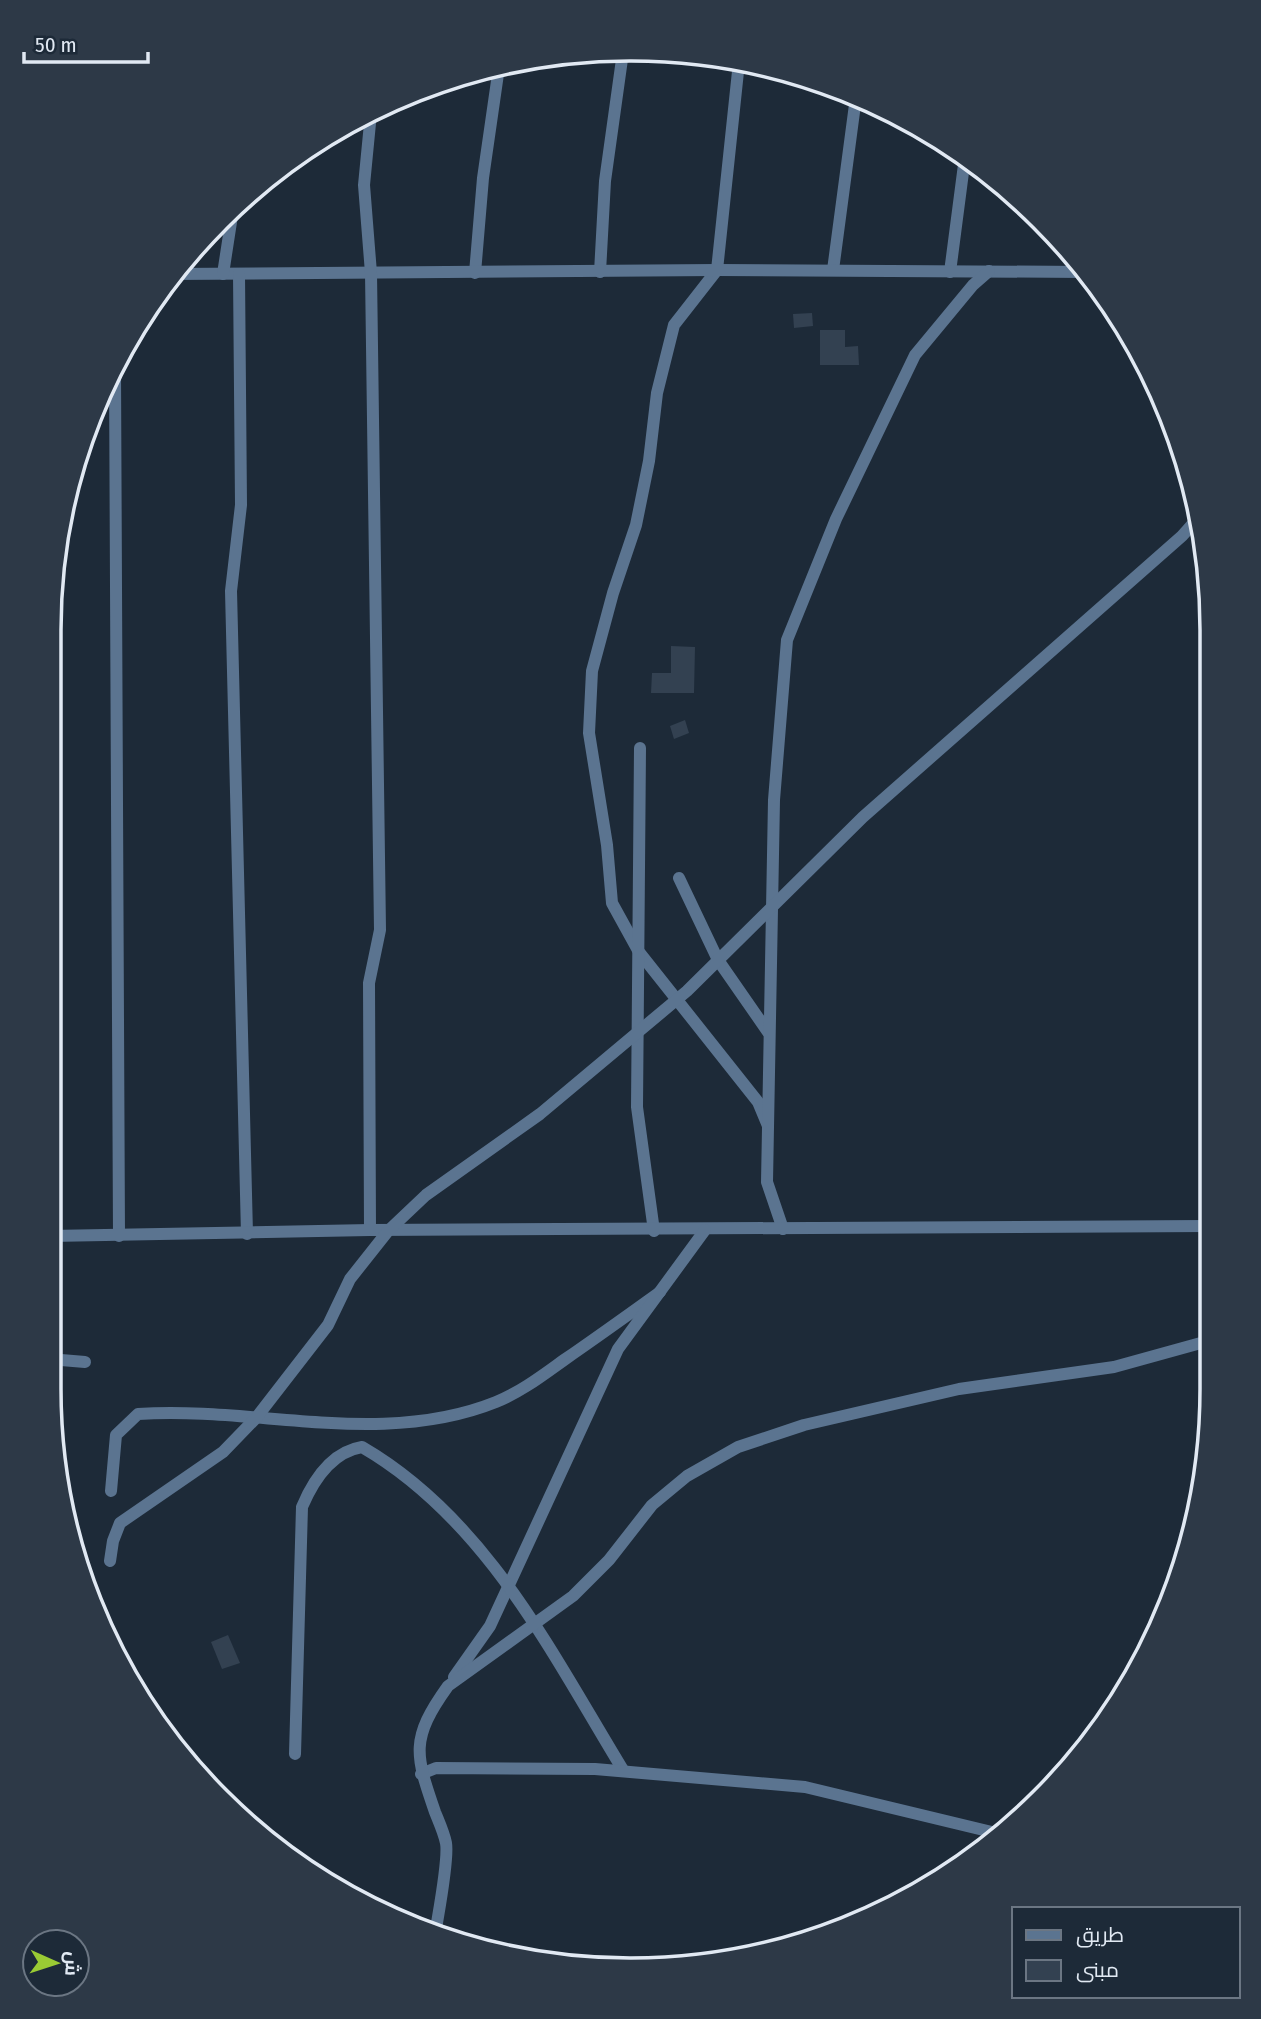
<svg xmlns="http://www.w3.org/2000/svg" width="1261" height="2019" font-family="'Fira Sans Condensed',Cairo,sans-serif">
  <rect width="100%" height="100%" fill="#1d2a38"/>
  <g fill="#334151">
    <path d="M812 313 813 326 794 328 793 314Z"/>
    <path d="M820 330H845V347L858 346 859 365H820Z"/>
    <path d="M671 646 695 647 694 693H651L652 673H671Z"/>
    <path d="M685 720 689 733 674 739 670 726Z"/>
    <path d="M228 1635 240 1663 222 1669 211 1642Z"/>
  </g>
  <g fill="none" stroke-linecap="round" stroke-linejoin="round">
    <g stroke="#5b7490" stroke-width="12">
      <path d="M739 62 717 270 674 325 657 393 649 461 636 525 613 593 592 671 589 733 607 845 612 903 639 952 758 1102 768 1126"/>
      <path d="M833 270 856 97"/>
      <path d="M600 272 605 181 623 52"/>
      <path d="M950 272 965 157"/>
      <path d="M475 273 483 178 499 67"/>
      <path d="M171 274 717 270 1086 272"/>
      <path d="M223 274 233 209"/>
      <path d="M239 274 241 505 231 591 247 1234"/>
      <path d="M115 370 119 1236"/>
      <path d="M640 748 637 1107 654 1231"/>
      <path d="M679 878 718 960 768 1032"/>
      <path d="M783 1229 767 1182 774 800 787 640 836 519 915 355 973 285 989 271"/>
      <path d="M370 1230 369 983 380 930 371 273 364 185 371 113"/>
      <path d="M50 1236 370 1230 1208 1226"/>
      <path d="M49 1359 85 1362"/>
      <path d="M111 1491 116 1435 138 1414C256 1406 382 1448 496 1402 521 1392 543 1375 564 1360 596 1338 628 1315 660 1292"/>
      <path d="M110 1561 113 1541 120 1523 223 1452 256 1418 328 1325 350 1279 388 1231 426 1195 540 1114 687 991 863 817 1182 536 1198 518"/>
      <path d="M454 1677 490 1626 618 1349 705 1230"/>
      <path d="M295 1754 302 1507C313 1481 331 1452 362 1447 486 1519 551 1652 623 1770"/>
      <path d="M421 1774 436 1768 595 1769 805 1787 996 1833"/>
      <path d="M435 1935C438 1915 449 1860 446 1843 444 1833 439 1822 435 1812 415 1754 410 1739 448 1686L573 1596 609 1560 652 1505 687 1476 738 1447 804 1425 959 1389 1114 1367 1208 1341"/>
    </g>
  </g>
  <path d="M0 0H1261V2019H0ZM630 61H631A569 569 0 0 1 1200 630V1389A569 569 0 0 1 631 1958H630A569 569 0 0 1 61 1389V630A569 569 0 0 1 630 61Z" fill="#2d3947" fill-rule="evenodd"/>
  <path fill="none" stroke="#e1e9f3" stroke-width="3.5" d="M630 61H631A569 569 0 0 1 1200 630V1389A569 569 0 0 1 631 1958H630A569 569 0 0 1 61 1389V630A569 569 0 0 1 630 61Z"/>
  <rect x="1012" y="1907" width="228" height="91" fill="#1d2a38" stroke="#6b7683" stroke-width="2"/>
  <rect x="1026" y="1930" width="35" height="10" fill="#5b7490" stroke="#6b7683" stroke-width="2"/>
  <text x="1076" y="1942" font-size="21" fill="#e1e9f3">طريق</text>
  <rect x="1026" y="1960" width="35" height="21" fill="#334151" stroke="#6b7683" stroke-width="2"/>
  <text x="1076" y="1977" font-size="21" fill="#e1e9f3">مبنى</text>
  <g transform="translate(56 1963) rotate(93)"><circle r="33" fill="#1d2a38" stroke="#6b7683" stroke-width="2"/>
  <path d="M0-5L12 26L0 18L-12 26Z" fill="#9acb34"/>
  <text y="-10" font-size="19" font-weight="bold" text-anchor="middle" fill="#e1e9f3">ش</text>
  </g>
  <path d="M24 52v10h124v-10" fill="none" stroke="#e1e9f3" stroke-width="3.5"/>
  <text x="35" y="52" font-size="21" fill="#e1e9f3" stroke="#1d2a38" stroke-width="5" paint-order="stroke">50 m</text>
</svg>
